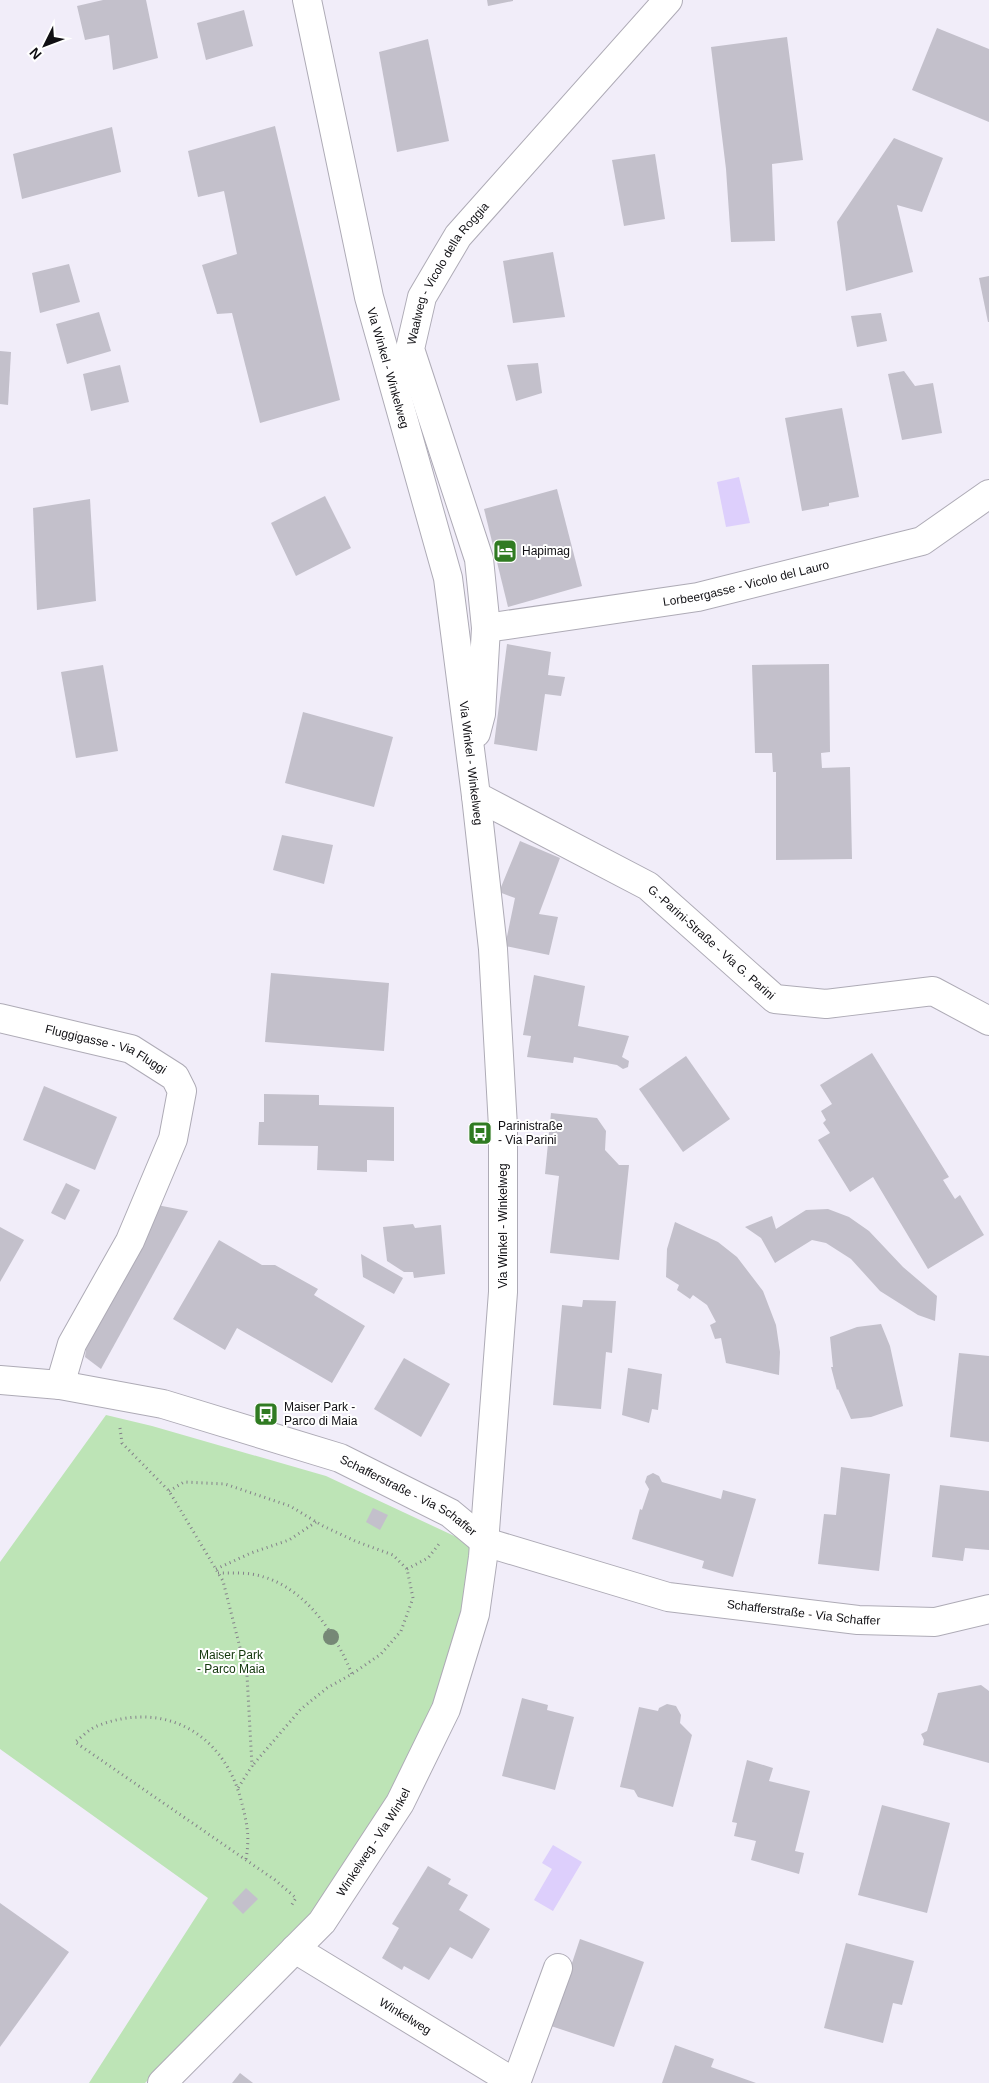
<svg xmlns="http://www.w3.org/2000/svg" width="989" height="2083" font-family="Helvetica,sans-serif">
  <rect width="100%" height="100%" fill="#f1edf9"/>
  <path fill="#bde4b6" d="M106 1415 152 1426 326 1476 480 1548 440 1707 393 1800 315 1915 145 2083H89L208 1898 0 1749V1562Z"/>
  <g fill="#ddcffc">
    <path d="M739 477 750 523 726 527 717 482Z"/>
    <path d="M553 1845 582 1862 553 1911 534 1900 552 1869 542 1863Z"/>
  </g>
  <g fill="#c3c0cb">
    <path d="M103 0H146L158 58 113 70 109 35 85 40 77 6Z"/>
    <path d="M487 0H513V1L488 6Z"/>
    <path d="M244 10 253 46 206 60 197 23Z"/>
    <path d="M937 28 989 49V122L912 90Z"/>
    <path d="M787 37 803 160 772 164 775 241 731 242 726 169 711 47Z"/>
    <path d="M428 39 449 141 397 152 379 52Z"/>
    <path d="M275 126 340 400 260 423 232 313 217 314 202 265 237 254 224 191 198 197 188 151Z"/>
    <path d="M112 127 121 172 22 199 13 154Z"/>
    <path d="M894 138 943 158 922 212 897 205 913 272 846 291 837 222Z"/>
    <path d="M655 154 665 219 624 226 612 160Z"/>
    <path d="M553 252 565 317 513 323 503 261Z"/>
    <path d="M69 264 80 302 40 313 32 273Z"/>
    <path d="M989 276V322H988L979 278Z"/>
    <path d="M99 312 111 351 67 364 56 324Z"/>
    <path d="M881 313 887 341 857 347 851 316Z"/>
    <path d="M0 351 11 352 8 405 0 404Z"/>
    <path d="M538 363 542 393 516 401 507 365Z"/>
    <path d="M120 365 129 402 91 411 83 374Z"/>
    <path d="M904 371 915 386 933 383 942 433 902 440 888 374Z"/>
    <path d="M842 408 859 497 829 503V506L802 511 785 418Z"/>
    <path d="M557 489 582 586 508 607 484 509Z"/>
    <path d="M325 496 351 548 296 576 271 523Z"/>
    <path d="M90 499 96 601 37 610 33 508Z"/>
    <path d="M507 644 551 652 548 675 565 677 561 696 545 694 537 751 494 744Z"/>
    <path d="M829 664 830 752 821 753 822 768 850 767 852 859 776 860V772H773L772 753H755L752 665Z"/>
    <path d="M103 665 118 751 76 758 61 672Z"/>
    <path d="M303 712 393 737 374 807 285 783Z"/>
    <path d="M282 835 333 845 324 884 273 870Z"/>
    <path d="M520 841 560 858 539 914 558 917 549 955 505 946 515 898 499 892Z"/>
    <path d="M271 973 389 983 384 1051 265 1042Z"/>
    <path d="M534 975 585 986 578 1026 629 1036 622 1057 629 1061 628 1067 623 1069 617 1065 574 1057 573 1063 527 1057 531 1036 523 1035Z"/>
    <path d="M872 1053 949 1177 943 1180 955 1199 960 1195 984 1235 928 1269 873 1177 850 1192 818 1140 830 1133 823 1123 826 1120 821 1111 832 1104 820 1085Z"/>
    <path d="M686 1056 730 1119 683 1152 639 1089Z"/>
    <path d="M44 1086 117 1117 95 1170 23 1140Z"/>
    <path d="M264 1094 319 1095V1105L394 1107V1161L367 1160V1172L317 1170 318 1146 258 1145 259 1122H264Z"/>
    <path d="M551 1113 597 1118 606 1131 605 1150 619 1165H629L619 1260 550 1253 559 1176 545 1174Z"/>
    <path d="M66 1183 80 1190 65 1220 51 1213Z"/>
    <path d="M157 1205 188 1211 101 1369 85 1357 87 1341Z"/>
    <path d="M828 1209 849 1217 869 1231 903 1267 937 1296 935 1321 918 1315 880 1291 851 1259 826 1243 812 1240 775 1263 761 1238 745 1227 772 1216 776 1229 806 1210Z"/>
    <path d="M675 1222 718 1242 737 1257 763 1291 776 1325 780 1352 779 1375 726 1363 721 1338 715 1339 710 1325 716 1322 707 1305 693 1295 690 1299 677 1290 679 1285 666 1277 667 1249Z"/>
    <path d="M413 1224 415 1228 441 1225 445 1274 414 1278 413 1272H404L387 1261 383 1227Z"/>
    <path d="M0 1227 24 1240 0 1282Z"/>
    <path d="M219 1240 262 1265H275L318 1289 314 1295 365 1326 332 1383 237 1328 225 1350 173 1319Z"/>
    <path d="M361 1254 403 1278 394 1294 363 1277Z"/>
    <path d="M583 1300 616 1301 612 1353 606 1352 601 1409 553 1405 562 1305 582 1307Z"/>
    <path d="M881 1324 890 1346 903 1406 871 1417 851 1419 838 1389 837 1390 831 1367H833L830 1337 857 1327Z"/>
    <path d="M959 1353 989 1356V1442L950 1437Z"/>
    <path d="M404 1358 450 1384 421 1437 374 1409Z"/>
    <path d="M628 1368 662 1374 658 1410 652 1409 649 1423 622 1415Z"/>
    <path d="M841 1467 890 1474 879 1571 818 1564 824 1514 836 1515Z"/>
    <path d="M653 1473 659 1476 662 1482 721 1499 723 1490 756 1499 733 1577 702 1568 704 1561 632 1539 640 1509 642 1510 649 1489 645 1482 647 1476Z"/>
    <path d="M940 1485 989 1491V1550L965 1548 963 1561 932 1557Z"/>
    <path d="M373 1508 388 1515 380 1530 366 1522Z"/>
    <path d="M981 1685 989 1691V1763L923 1745 924 1740 921 1734 927 1731 938 1693Z"/>
    <path d="M522 1698 548 1705 547 1710 574 1717 555 1790 502 1776Z"/>
    <path d="M667 1704 676 1706 681 1715 680 1723 692 1735 673 1807 638 1797 634 1790 620 1787 639 1707 658 1711 659 1708Z"/>
    <path d="M747 1760 773 1768 769 1781 810 1791 795 1851 804 1853 799 1874 751 1860 756 1841 734 1836 737 1823 732 1822Z"/>
    <path d="M882 1805 950 1823 927 1913 858 1895Z"/>
    <path d="M428 1866 451 1879 448 1884 468 1895 459 1910 490 1929 472 1959 450 1947 429 1980 404 1966 402 1970 382 1958 399 1928 392 1924Z"/>
    <path d="M246 1888 258 1899 243 1914 232 1903Z"/>
    <path d="M0 1903 69 1952 0 2047Z"/>
    <path d="M580 1939 644 1962 614 2047 551 2026Z"/>
    <path d="M846 1943 914 1961 902 2005 893 2003 883 2043 824 2028Z"/>
    <path d="M675 2045 714 2059 711 2067 756 2083H662Z"/>
    <path d="M240 2073 253 2083H232Z"/>
  </g>
  <g fill="none" stroke-linecap="round" stroke-linejoin="round">
    <g stroke="#aeabb6" stroke-width="30">
      <g id="street">
        <path id="s1" d="M486 628 698 597 922 541 989 494"/>
        <path id="s2" d="M476 733 481 714 486 628 479 559 410 349 422 297 458 236 668 0"/>
        <path id="s3" d="M476 796 648 886 775 999 826 1004 933 991 989 1021"/>
        <path id="s4" d="M0 1018 131 1049 175 1077 182 1091 173 1139 130 1241 72 1344 60 1385"/>
        <path id="s5" d="M0 1380 60 1385 163 1404 340 1458 450 1513 485 1542 668 1597 858 1620 935 1622 989 1609"/>
        <path id="s6" d="M295 1949 515 2083"/>
        <path id="s7" d="M162 2083 322 1922 400 1803 446 1709 475 1614 483 1557 503 1292V1127L493 949 476 796 448 578 369 297 307 0"/>
        <path d="M516 2083 558 1968"/>
      </g>
    </g>
    <g stroke="#84818a" stroke-width="3" stroke-dasharray="1 4" stroke-linecap="butt">
      <path d="M120 1428 122 1443 169 1491 223 1581 247 1675 252 1766 238 1788"/>
      <path d="M169 1491 184 1482 225 1484 290 1506 323 1526 355 1541 393 1555 407 1569 413 1598 401 1631 381 1654 352 1674 327 1688 301 1709 252 1766"/>
      <path d="M216 1569 251 1553 289 1540 316 1522"/>
      <path d="M407 1569 428 1558 439 1544"/>
      <path d="M218 1573C233 1573 250 1572 264 1577 307 1590 336 1635 352 1674"/>
      <path d="M246 1859C250 1836 247 1823 241 1800 223 1732 163 1700 97 1726 89 1729 82 1737 75 1742L275 1880 296 1898 291 1906"/>
    </g>
    <use href="#street" stroke="#fff" stroke-width="28"/>
  </g>
  <circle fill="#768876" cx="331" cy="1637" r="8"/>
  <defs>
    <g id="hotel-square" transform="scale(1.25)"><rect x="-9" y="-9" width="18" height="18" rx="4" fill="#307b22" stroke="#fff"/><path d="M-6-4.5h1.5V1H6V5H4.5V3h-9V5H-6ZM-4 0a1.8 1.8 0 1 1 3.6 0ZM.5 0V-2.5h3Q6-2.5 6 0Z" fill="#fff"/></g>
    <g id="bus-square" transform="scale(1.25)"><rect x="-9" y="-9" width="18" height="18" rx="4" fill="#307b22" stroke="#fff"/><path d="M-5-6H5V4H4V6H2V4H-2V6H-4V4H-5ZM-3.5-4V0h7V-4ZM-3.5 1.2v1.5H-2V1.2ZM2 1.2v1.5H3.5V1.2Z" fill="#fff"/></g>
  </defs>
  <g fill-rule="evenodd">
    <use href="#hotel-square" x="505" y="551"/>
    <use href="#bus-square" x="480" y="1133"/>
    <use href="#bus-square" x="266" y="1414"/>
  </g>
  <g text-anchor="middle" dominant-baseline="central" stroke-width="4" stroke-linejoin="round" paint-order="stroke">
    <g font-size="12" fill="#100f13" stroke="#fff">
      <text stroke="none"><textPath href="#s2" startOffset="482">Waalweg - Vicolo della Roggia</textPath></text>
      <text transform="translate(388 368) rotate(74)">Via Winkel - Winkelweg</text>
      <text stroke="none"><textPath href="#s1" startOffset="264">Lorbeergasse - Vicolo del Lauro</textPath></text>
      <text transform="translate(471 763) rotate(83)">Via Winkel - Winkelweg</text>
      <text stroke="none"><textPath href="#s3" startOffset="279">G.-Parini-Straße - Via G. Parini</textPath></text>
      <text stroke="none"><textPath href="#s4" startOffset="111">Fluggigasse - Via Fluggi</textPath></text>
      <text transform="translate(503 1226) rotate(-90)">Via Winkel - Winkelweg</text>
      <text stroke="none"><textPath href="#s5" startOffset="428">Schafferstraße - Via Schaffer</textPath></text>
      <text stroke="none"><textPath href="#s5" startOffset="846">Schafferstraße - Via Schaffer</textPath></text>
      <text stroke="none"><textPath href="#s7" startOffset="322">Winkelweg - Via Winkel</textPath></text>
      <text stroke="none"><textPath href="#s6" startOffset="129">Winkelweg</textPath></text>
    </g>
    <g font-size="12" fill="#100f13" stroke="#fff" text-anchor="start">
      <text x="522" y="551">Hapimag</text>
      <text x="498" y="1126">Parinistraße<tspan x="498" dy="14">- Via Parini</tspan></text>
      <text x="284" y="1407">Maiser Park -<tspan x="284" dy="14">Parco di Maia</tspan></text>
    </g>
    <g font-size="12" fill="#11360a" stroke="#fff">
      <text x="231" y="1655">Maiser Park<tspan x="231" dy="14">- Parco Maia</tspan></text>
    </g>
  </g>
  <g transform="translate(45 45) rotate(228)" stroke="#ffffff" stroke-width="4" paint-order="stroke">
  <path d="M0-4L9 19L0 12L-9 19Z" fill="#100f13"/>
  <text y="-8" font-size="14" font-weight="bold" text-anchor="middle" fill="#100f13">N</text>
  </g>
</svg>
